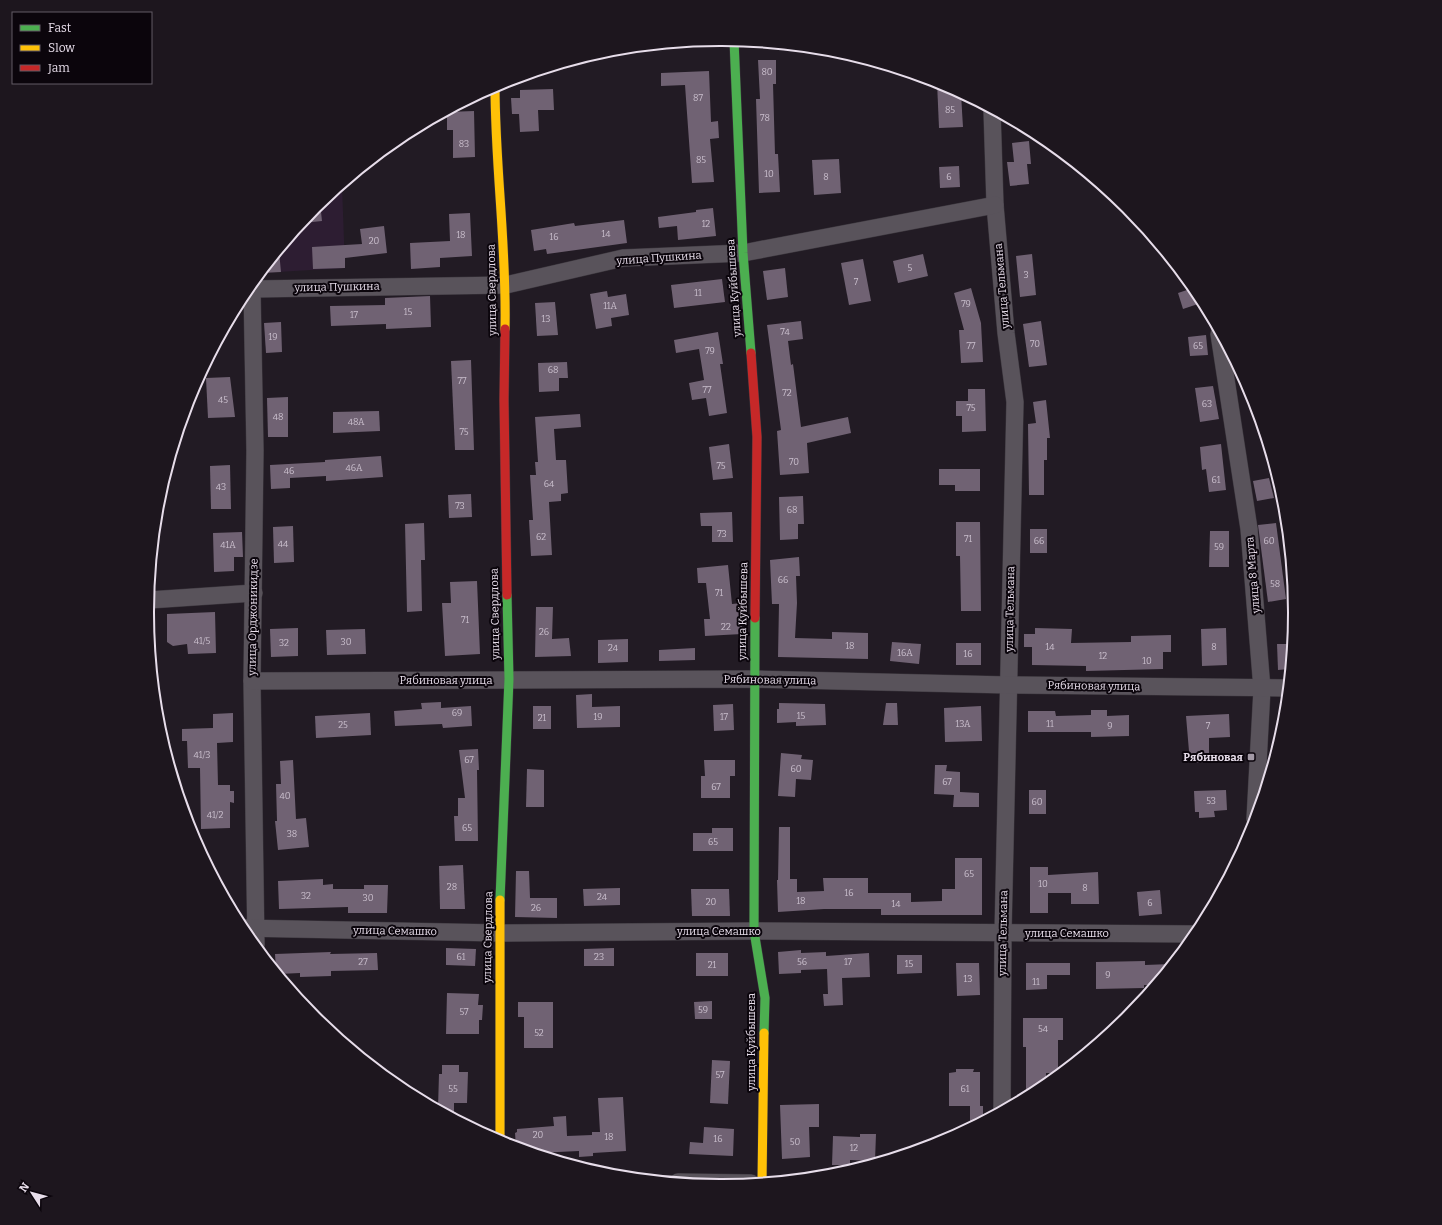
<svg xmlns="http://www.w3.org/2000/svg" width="1442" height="1225" font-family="Bitter,serif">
  <rect width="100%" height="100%" fill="#221b24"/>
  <path fill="#2d1d32" d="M342 185 345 268 261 273 316 207Z"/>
  <g fill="#706273">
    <path d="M758 60H776V84H773L775 154H778L780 192 759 193 756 99H760Z"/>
    <path d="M709 71 711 122 718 121 719 138 710 139 714 182 692 183 685 85 661 86V73Z"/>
    <path d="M937 82 961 94 963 127 939 128Z"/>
    <path d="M553 89 554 110H538L539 131 520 132 519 114H512L511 98H520V90Z"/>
    <path d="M474 111 475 157 453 158V130H447V112Z"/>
    <path d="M1029 141 1031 164H1027L1029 184 1010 186 1007 162H1014L1012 143Z"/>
    <path d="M839 159 841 193 814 195 812 160Z"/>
    <path d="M959 166 960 187 940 188 939 167Z"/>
    <path d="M320 203 322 221 303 223 316 207Z"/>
    <path d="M713 208 716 236 678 240 677 226 659 228 658 217 696 212V210Z"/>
    <path d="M470 213 472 256 440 258V267L411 269 410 243 450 241 449 214Z"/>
    <path d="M624 220 627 243 547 254 546 249 534 251 531 230 574 223 575 226Z"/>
    <path d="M384 226 387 253 345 258V268L313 269 312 247 362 244 360 229Z"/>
    <path d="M279 251 281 272 261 273 272 260Z"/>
    <path d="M923 254 928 276 898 283 893 261Z"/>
    <path d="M1032 254 1036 295 1020 297 1016 256Z"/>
    <path d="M863 259 871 301 849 305 841 263Z"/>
    <path d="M785 268 788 297 767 300 763 271Z"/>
    <path d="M722 279 725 302 674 308 671 285Z"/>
    <path d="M971 288 981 323 983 362 961 363 959 330H964L954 293Z"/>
    <path d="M1193 288 1197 293 1201 303 1183 309 1178 293Z"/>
    <path d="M607 291 608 297 626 294 629 315 611 318 612 326 596 329 590 294Z"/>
    <path d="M430 296 431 327 386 329V324L331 326 330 306 385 305V298Z"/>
    <path d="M555 302 558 335 537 336 535 303Z"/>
    <path d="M801 321 803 339 788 341 791 365 793 364 801 427 848 417 851 433 807 443 809 473 780 475 777 431 781 430 767 325Z"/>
    <path d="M1041 321 1047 365 1029 367 1023 324Z"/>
    <path d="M281 322 282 352 266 353 264 323Z"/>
    <path d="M718 332 723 364H720L727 413 709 416 706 398 692 400 689 383 704 380 699 349 676 353 674 340Z"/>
    <path d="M1206 335 1208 355 1190 356 1188 337Z"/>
    <path d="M471 360 474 450H455L451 361Z"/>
    <path d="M567 362 568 378H559V391L539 392 538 363Z"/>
    <path d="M230 377 235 417 208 418 206 378Z"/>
    <path d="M1213 386 1219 419 1200 422 1195 388Z"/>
    <path d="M968 389H985L986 431 962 432V416H956V401H968Z"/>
    <path d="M288 397V437H268L267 398Z"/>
    <path d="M1046 400 1050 438H1047V460H1044V495H1029L1028 424 1036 423 1033 402Z"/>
    <path d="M379 411 380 431 333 433V412Z"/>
    <path d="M580 414 581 427 554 429 556 460H566L568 493 561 494V501L549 502 552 555 531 556 529 520H533L530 475H536L535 462H538L535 417Z"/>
    <path d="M729 444 733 478 713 480 709 447Z"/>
    <path d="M1221 444 1226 490 1209 492 1206 469 1202 470 1200 447Z"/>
    <path d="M381 456 383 477 326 481V476L290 478V488L271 489 270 465 325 462V460Z"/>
    <path d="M230 465 231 509H211L210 466Z"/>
    <path d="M939 469H980V491H955V485H939Z"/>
    <path d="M1269 478 1274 498 1257 501 1253 481Z"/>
    <path d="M471 494 472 517 449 518 448 495Z"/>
    <path d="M803 496 804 524H798V539L780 540 779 497Z"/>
    <path d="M732 512 733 542H712V526H701L700 513Z"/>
    <path d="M956 522H980L981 611H961L960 556H956Z"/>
    <path d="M424 523 425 560H421L422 611 407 612 405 524Z"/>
    <path d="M1276 523 1286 599 1268 602 1258 525Z"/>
    <path d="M293 526 294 562 274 563 273 527Z"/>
    <rect x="1030" y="529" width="17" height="24"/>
    <path d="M1210 531H1229V567H1209Z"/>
    <path d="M242 532 243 557H234V571L214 572 213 533Z"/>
    <path d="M799 557 800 576H796L797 603 795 638 832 639V632L868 633V659L778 657 779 604H772L770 560Z"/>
    <path d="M728 565 732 604 742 603V634L705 636 704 619H710L706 583H698L697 568Z"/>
    <path d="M477 581 480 654 445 656 442 603H451L450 582Z"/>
    <path d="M536 607H553L552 639 569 638 571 656 535 657Z"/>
    <path d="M215 612 216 653 188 654 187 644 173 646 167 642V614Z"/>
    <path d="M298 628V656L271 657 270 629Z"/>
    <path d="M1035 628 1072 629 1071 643 1131 642V636L1171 635V652H1163V669L1086 671V666L1032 665V647H1024V634H1035Z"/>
    <path d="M1226 628 1227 665 1202 666 1201 629Z"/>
    <path d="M365 629 366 654 327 655 326 630Z"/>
    <path d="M628 639V662L598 663V640Z"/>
    <path d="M892 642 921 644 919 664 890 661Z"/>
    <rect x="956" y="643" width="25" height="22"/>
    <path d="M1277 644H1291L1289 669 1278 670Z"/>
    <path d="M695 648V660L659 661V650Z"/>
    <path d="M592 694V707L620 706V727L577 728 576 695Z"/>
    <path d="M441 702V708L471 706 472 726 443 728 442 724 395 726 394 711 422 709 421 703Z"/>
    <path d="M779 703 825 704 826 725 796 726V722L777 723V709H779Z"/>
    <path d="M886 703H897L898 725H883Z"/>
    <path d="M733 704 734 730 714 731 713 705Z"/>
    <rect x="533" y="706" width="18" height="23"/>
    <path d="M981 706 982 741 945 742 944 708Z"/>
    <path d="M1091 710H1107V716L1129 715V736L1091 737V732H1028V711H1055L1056 716 1091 715Z"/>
    <path d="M233 713V742L217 743 218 785H230V791H234V803L230 802V828L201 829 200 768H188L187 741H182V729L213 728V714Z"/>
    <path d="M370 713 371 735 316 738 315 716Z"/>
    <path d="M1229 714 1230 737 1209 738V763H1190L1186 716Z"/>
    <path d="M478 749 479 770H477L478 841H455L454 816H458V798H465L459 750Z"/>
    <path d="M781 753 802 755 801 759 813 760 811 780 796 779 795 797 778 796Z"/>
    <path d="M293 760 296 819 306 818 309 847 278 850 275 821H277L276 784H281L280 761Z"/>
    <path d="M704 760H735V776H730V798H701V776H705Z"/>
    <path d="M935 765H947L946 771 960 772V792L979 793V807H953L954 795 934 794Z"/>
    <path d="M527 769 544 770V807H526Z"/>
    <rect x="1029" y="790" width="17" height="24"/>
    <path d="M1226 790 1227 810 1214 811 1215 817 1199 818V812H1195L1194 791Z"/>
    <path d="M779 827H790V879H797V892L824 891 823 878H868V893H911V902L942 901V889H955V858H982V915H881V909H824L778 912 777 880H778Z"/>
    <path d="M712 828H733V851H693V833H712Z"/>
    <path d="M463 865 465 909H440L439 866Z"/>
    <path d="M1030 867H1048V875L1098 872 1099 904H1071V893H1048V913H1030Z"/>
    <path d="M516 871H529L530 898H557V918L515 917Z"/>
    <path d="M323 879V885L333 884V889H364V885H388L387 913H348V907L279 909 278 881Z"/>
    <path d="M620 888V905L584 906 583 889Z"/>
    <path d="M691 889H729L730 916H692Z"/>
    <path d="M1160 890 1162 914 1139 916 1137 892Z"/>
    <path d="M446 948 476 949 475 966 446 965Z"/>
    <path d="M614 948V966H584V949Z"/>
    <path d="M801 950V953L826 952V956L869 953 870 977 842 978 843 1005 824 1006 823 994H828L827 969 801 970V973L779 974 778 952Z"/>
    <path d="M331 952 330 954 377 953 378 970 331 971V976L300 977V973L279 974 276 970 275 954Z"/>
    <rect x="696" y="953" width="32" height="23"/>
    <path d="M897 955H922V973L897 974Z"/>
    <path d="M1145 961V965L1171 964 1154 985H1144V988L1096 989V962Z"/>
    <path d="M956 963H979L980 995 957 996Z"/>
    <path d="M1026 963H1070V975H1047V989L1026 990Z"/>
    <path d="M447 993 479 994 478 1005H483L482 1020H479V1034H446Z"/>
    <path d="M712 1001V1019H695L694 1002Z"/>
    <path d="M518 1002H553V1048H524V1017H518Z"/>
    <path d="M1023 1018H1063V1040H1058V1073H1046V1084L1026 1097V1047H1023Z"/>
    <path d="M712 1060 730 1061 728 1104 710 1103Z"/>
    <path d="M442 1065H459V1072H468L467 1103H454V1117L438 1108 439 1074H442Z"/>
    <path d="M956 1069H974L973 1072H980V1106H983V1119L970 1127V1106H949V1073L956 1072Z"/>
    <path d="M623 1097 626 1151 593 1153V1156L579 1157V1151L537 1153 516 1147 515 1133 517 1132V1129L554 1126 553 1117 566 1116 567 1136 592 1135V1132H600L598 1098Z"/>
    <path d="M819 1104V1127H809L810 1157 782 1159 780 1105Z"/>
    <path d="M704 1127 734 1129 733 1156 689 1154 690 1142 703 1143Z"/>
    <path d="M860 1134H876L875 1161 850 1160V1165H832L833 1136 860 1137Z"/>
  </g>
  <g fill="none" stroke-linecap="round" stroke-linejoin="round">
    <g stroke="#3b363d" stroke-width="18">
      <g id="street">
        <path d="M992 110 995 205 1006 333 1015 402 1003 933 1002 1109"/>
        <path d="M248 289 506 285 623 258 743 253 995 205"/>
        <path d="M252 289 255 451 252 681 256 945"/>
        <path d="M1219 334 1249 529 1262 689 1255 819"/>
        <path d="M149 600 254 593"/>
        <path d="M252 681 754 679 1008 685 1287 688"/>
        <path d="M243 928 499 933 754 931 1196 934"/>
        <path d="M678 1182 751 1183"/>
      </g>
    </g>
    <g stroke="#3b363d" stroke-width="10">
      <g id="fast">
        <path d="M734 40 743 253 751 353"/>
        <path d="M755 618 754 931 765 998 764 1033"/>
        <path d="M500 900 509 679 507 595"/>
      </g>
    </g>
    <g stroke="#3b363d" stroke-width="10">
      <g id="slow">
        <path d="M495 86C495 167 507 248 505 329"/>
        <path d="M500 1142V900"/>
        <path d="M762 1182 764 1033"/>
      </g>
    </g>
    <g stroke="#3b363d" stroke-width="10">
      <g id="jam">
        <path d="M505 329 504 400 507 595"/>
        <path d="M751 353 757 437 755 618"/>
      </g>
    </g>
    <use href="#street" stroke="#59535b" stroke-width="17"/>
    <use href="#fast" stroke="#4caf50" stroke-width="9"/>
    <use href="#slow" stroke="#ffc107" stroke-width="9"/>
    <use href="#jam" stroke="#c62828" stroke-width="9"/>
  </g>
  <rect fill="#a299a5" stroke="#0b050c" stroke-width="1.5" x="1247" y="753" width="8" height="8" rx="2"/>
  <g text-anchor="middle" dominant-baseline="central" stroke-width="4" stroke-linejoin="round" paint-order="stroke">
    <g font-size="9" fill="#c9becc">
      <text x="767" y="72">80</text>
      <text x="698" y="98">87</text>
      <text x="950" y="110">85</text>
      <text x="765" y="118">78</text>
      <text x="464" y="144">83</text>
      <text x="701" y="160">85</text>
      <text x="769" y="174">10</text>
      <text x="826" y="177">8</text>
      <text x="949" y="177">6</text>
      <text x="706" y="224">12</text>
      <text x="606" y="234">14</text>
      <text x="461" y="235">18</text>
      <text x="554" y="237">16</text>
      <text x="374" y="241">20</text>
      <text x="910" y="268">5</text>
      <text x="1026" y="275">3</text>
      <text x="856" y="282">7</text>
      <text x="698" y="293">11</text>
      <text x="966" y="304">79</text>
      <text x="610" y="306">11А</text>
      <text x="408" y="312">15</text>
      <text x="354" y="315">17</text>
      <text x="546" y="319">13</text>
      <text x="785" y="332">74</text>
      <text x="273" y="337">19</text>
      <text x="1035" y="344">70</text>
      <text x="971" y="346">77</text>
      <text x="1198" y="346">65</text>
      <text x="710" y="351">79</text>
      <text x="553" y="370">68</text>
      <text x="462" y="381">77</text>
      <text x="707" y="390">77</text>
      <text x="787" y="393">72</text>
      <text x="223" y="400">45</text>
      <text x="1207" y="404">63</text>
      <text x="971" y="408">75</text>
      <text x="278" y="417">48</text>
      <text x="356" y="422">48А</text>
      <text x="464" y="432">75</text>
      <text x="794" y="462">70</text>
      <text x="721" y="466">75</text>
      <text x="354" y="468">46А</text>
      <text x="289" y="471">46</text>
      <text x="1216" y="480">61</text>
      <text x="549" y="484">64</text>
      <text x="221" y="487">43</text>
      <text x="460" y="506">73</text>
      <text x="792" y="510">68</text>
      <text x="722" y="534">73</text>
      <text x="541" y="537">62</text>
      <text x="968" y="539">71</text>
      <text x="1039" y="541">66</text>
      <text x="1269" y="541">60</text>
      <text x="283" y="544">44</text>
      <text x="228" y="545">41А</text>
      <text x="1219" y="547">59</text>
      <text x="783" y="580">66</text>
      <text x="1275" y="584">58</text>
      <text x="719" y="593">71</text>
      <text x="465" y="620">71</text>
      <text x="726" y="627">22</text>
      <text x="544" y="632">26</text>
      <text x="202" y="641">41/5</text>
      <text x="346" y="642">30</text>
      <text x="284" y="643">32</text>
      <text x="850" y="646">18</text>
      <text x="1050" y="647">14</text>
      <text x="1214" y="647">8</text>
      <text x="613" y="648">24</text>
      <text x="905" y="653">16А</text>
      <text x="968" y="654">16</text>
      <text x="1103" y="656">12</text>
      <text x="1147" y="661">10</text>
      <text x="457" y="713">69</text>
      <text x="801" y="716">15</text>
      <text x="598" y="717">19</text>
      <text x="724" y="717">17</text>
      <text x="542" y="718">21</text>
      <text x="963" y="724">13А</text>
      <text x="1050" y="724">11</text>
      <text x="343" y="725">25</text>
      <text x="1110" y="726">9</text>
      <text x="1208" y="726">7</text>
      <text x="202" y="755">41/3</text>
      <text x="469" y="760">67</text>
      <text x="796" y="769">60</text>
      <text x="947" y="782">67</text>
      <text x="716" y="787">67</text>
      <text x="285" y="796">40</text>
      <text x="1211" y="801">53</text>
      <text x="1037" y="802">60</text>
      <text x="215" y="815">41/2</text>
      <text x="467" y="828">65</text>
      <text x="292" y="834">38</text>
      <text x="713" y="842">65</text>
      <text x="969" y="874">65</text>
      <text x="1043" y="884">10</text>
      <text x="452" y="887">28</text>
      <text x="1085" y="888">8</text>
      <text x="849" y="893">16</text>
      <text x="306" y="896">32</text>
      <text x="602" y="897">24</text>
      <text x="368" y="898">30</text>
      <text x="801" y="901">18</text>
      <text x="711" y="902">20</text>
      <text x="1150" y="903">6</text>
      <text x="896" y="904">14</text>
      <text x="536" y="908">26</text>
      <text x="461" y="957">61</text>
      <text x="599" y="957">23</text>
      <text x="363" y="962">27</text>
      <text x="802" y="962">56</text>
      <text x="848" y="962">17</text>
      <text x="909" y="964">15</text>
      <text x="712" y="965">21</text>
      <text x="1108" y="975">9</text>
      <text x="968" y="979">13</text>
      <text x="1036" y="982">11</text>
      <text x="703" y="1010">59</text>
      <text x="464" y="1012">57</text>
      <text x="1043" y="1029">54</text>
      <text x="539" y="1033">52</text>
      <text x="720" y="1075">57</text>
      <text x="453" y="1089">55</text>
      <text x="965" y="1089">61</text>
      <text x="538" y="1135">20</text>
      <text x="609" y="1137">18</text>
      <text x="718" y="1139">16</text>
      <text x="795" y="1142">50</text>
      <text x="854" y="1148">12</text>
    </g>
    <g font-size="11" fill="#e7ddea" stroke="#0b050c">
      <text transform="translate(659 258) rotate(-4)">улица Пушкина</text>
      <text transform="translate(1002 286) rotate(-95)">улица Тельмана</text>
      <text transform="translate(337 287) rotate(-1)">улица Пушкина</text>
      <text transform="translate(734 288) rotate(-94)">улица Куйбышева</text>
      <text transform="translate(492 290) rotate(-91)">улица Свердлова</text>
      <text transform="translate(1253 575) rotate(-95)">улица 8 Марта</text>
      <text transform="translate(1010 609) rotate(-89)">улица Тельмана</text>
      <text transform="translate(743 611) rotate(-89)">улица Куйбышева</text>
      <text transform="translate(495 614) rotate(-91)">улица Свердлова</text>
      <text transform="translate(253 617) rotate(-89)">улица Орджоникидзе</text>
      <text x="446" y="680">Рябиновая улица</text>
      <text transform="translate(770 680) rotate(1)">Рябиновая улица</text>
      <text transform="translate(1094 686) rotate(1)">Рябиновая улица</text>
      <text transform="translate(395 931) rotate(1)">улица Семашко</text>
      <text x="719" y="931">улица Семашко</text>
      <text transform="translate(1003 933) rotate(-89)">улица Тельмана</text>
      <text x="1067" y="933">улица Семашко</text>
      <text transform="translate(488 937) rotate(-89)">улица Свердлова</text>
      <text transform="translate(751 1042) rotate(-90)">улица Куйбышева</text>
    </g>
    <g font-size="11" font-weight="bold" fill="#e7ddea" stroke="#0b050c" text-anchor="end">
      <text x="1243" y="757">Рябиновая</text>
    </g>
  </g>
  <path d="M0 0H1442V1225H0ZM720 46H722A566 566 0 0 1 1288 612V613A566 566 0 0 1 722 1179H720A566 566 0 0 1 154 613V612A566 566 0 0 1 720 46Z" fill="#1d161e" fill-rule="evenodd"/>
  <path fill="none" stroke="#e7ddea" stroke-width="2" d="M720 46H722A566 566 0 0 1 1288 612V613A566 566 0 0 1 722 1179H720A566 566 0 0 1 154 613V612A566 566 0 0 1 720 46Z"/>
  <rect x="12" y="12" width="140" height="72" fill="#0b050c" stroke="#635b65"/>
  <rect x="20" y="25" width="20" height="6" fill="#4caf50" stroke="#635b65"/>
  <text x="48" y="32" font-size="12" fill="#e7ddea">Fast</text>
  <rect x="20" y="45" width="20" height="6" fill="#ffc107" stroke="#635b65"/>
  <text x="48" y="52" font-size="12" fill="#e7ddea">Slow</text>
  <rect x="20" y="65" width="20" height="6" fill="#c62828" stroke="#635b65"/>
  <text x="48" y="72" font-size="12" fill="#e7ddea">Jam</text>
  <g transform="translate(32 1193) rotate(306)" stroke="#0b050c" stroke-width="3" paint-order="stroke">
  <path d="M0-3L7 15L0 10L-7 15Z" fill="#e7ddea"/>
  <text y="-6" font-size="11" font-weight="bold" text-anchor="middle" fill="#e7ddea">N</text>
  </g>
</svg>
